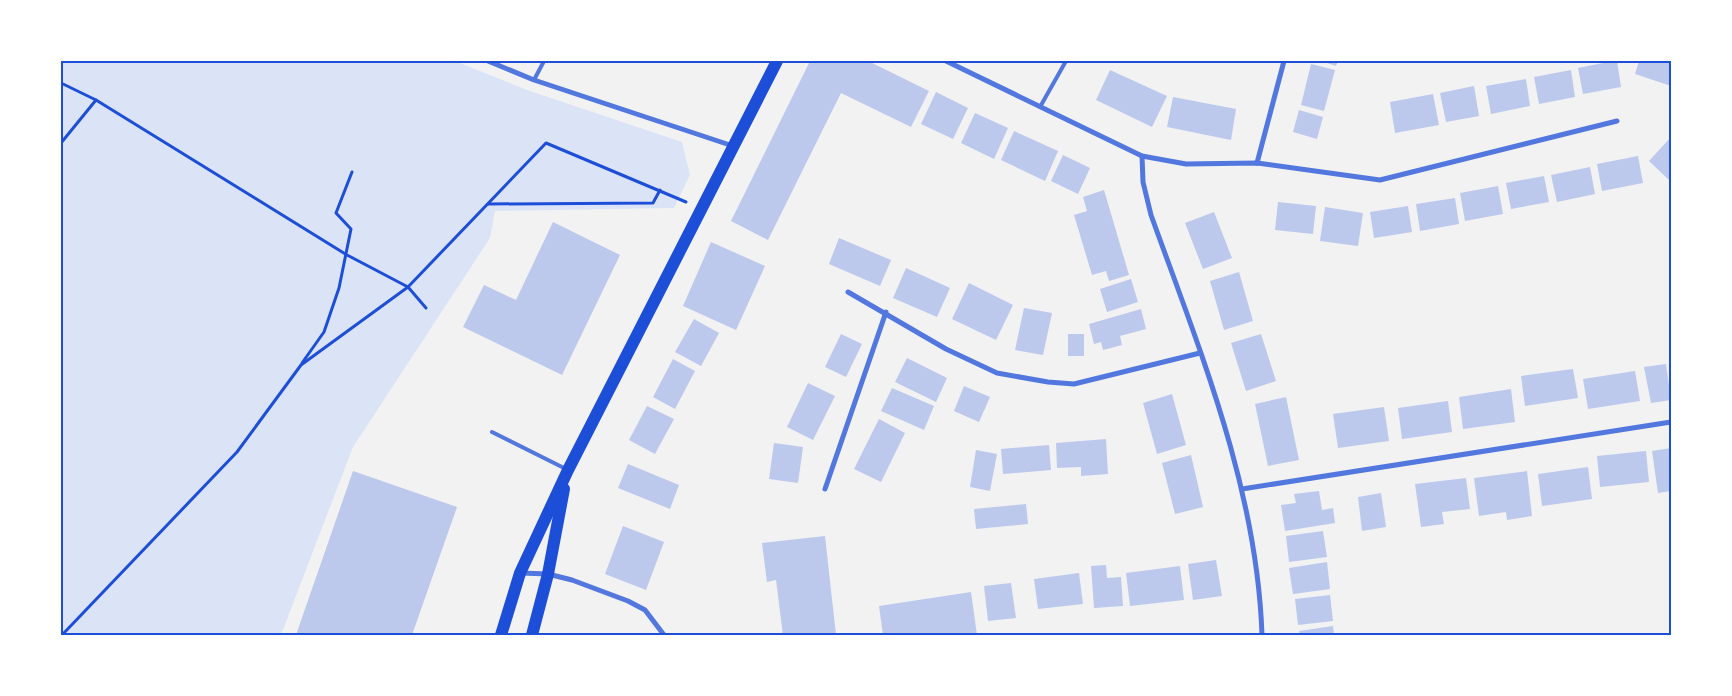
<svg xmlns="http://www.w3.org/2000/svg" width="1732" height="696" font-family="'Alegreya Sans',sans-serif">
  <rect width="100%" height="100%" fill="#f2f2f2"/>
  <path fill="#dbe4f7" d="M61 61H455L530 91 682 142 690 175 674 208 495 211 490 238 353 447 281 635H61Z"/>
  <g fill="#bdc9ec">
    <path d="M810 61H868L929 91 911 127 841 93 768 240 731 221Z"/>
    <path d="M1321 61H1338L1336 66Z"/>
    <path d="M1613 61H1617L1621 87 1583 94 1578 68Z"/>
    <path d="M1639 61H1671V86L1635 74Z"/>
    <path d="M1311 64 1335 70 1324 111 1301 105Z"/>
    <path d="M1110 70 1167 96 1152 127 1096 100Z"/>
    <path d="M1571 70 1575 97 1539 104 1534 77Z"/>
    <path d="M1526 79 1530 106 1491 114 1486 86Z"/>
    <path d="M1474 86 1479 116 1446 122 1440 93Z"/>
    <path d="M936 92 968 108 953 139 921 124Z"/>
    <path d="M1433 94 1439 125 1395 133 1390 102Z"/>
    <path d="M1173 97 1236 109 1231 140 1167 127Z"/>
    <path d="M1299 110 1323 117 1317 139 1293 132Z"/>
    <path d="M975 113 1008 128 994 159 961 143Z"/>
    <path d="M1014 131 1058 151 1045 181 1001 160Z"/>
    <path d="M1671 137V177L1669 180 1649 161Z"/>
    <path d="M1063 155 1090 168 1078 194 1051 181Z"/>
    <path d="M1638 156 1643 183 1602 191 1597 164Z"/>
    <path d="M1590 167 1595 194 1557 202 1551 175Z"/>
    <path d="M1544 176 1549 202 1511 209 1506 183Z"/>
    <path d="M1498 186 1503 214 1465 221 1460 193Z"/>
    <path d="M1104 190 1129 275 1109 281 1106 271 1092 275 1074 215 1087 211 1083 197Z"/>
    <path d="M1455 198 1459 224 1420 231 1416 204Z"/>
    <path d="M1278 202 1316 206 1313 234 1275 230Z"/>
    <path d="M1408 206 1412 232 1374 238 1370 212Z"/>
    <path d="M1325 207 1363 213 1358 246 1320 241Z"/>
    <path d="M1214 212 1232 258 1203 269 1185 223Z"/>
    <path d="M553 222 620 255 562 375 463 327 484 285 516 300Z"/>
    <path d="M839 238 891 260 880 286 829 264Z"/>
    <path d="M711 242 765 266 736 330 683 306Z"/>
    <path d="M906 268 950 288 937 317 893 298Z"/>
    <path d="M1239 272 1253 321 1224 330 1210 281Z"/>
    <path d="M1131 279 1138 302 1107 312 1100 289Z"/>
    <path d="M969 283 1013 305 996 340 952 319Z"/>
    <path d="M1024 308 1052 313 1043 355 1015 350Z"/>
    <path d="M1141 309 1146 329 1120 336 1122 345 1103 350 1101 342 1094 344 1089 324Z"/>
    <path d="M694 319 719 333 701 366 675 352Z"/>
    <path d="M841 334 862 344 846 377 825 367Z"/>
    <rect x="1068" y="334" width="16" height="22"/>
    <path d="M1261 334 1276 381 1246 391 1231 343Z"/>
    <path d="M907 358 947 378 936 402 895 382Z"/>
    <path d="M673 359 695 371 675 409 653 397Z"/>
    <path d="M1666 364 1671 400 1651 403 1644 367Z"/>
    <path d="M1573 369 1578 398 1525 406 1521 376Z"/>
    <path d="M1635 371 1640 401 1588 409 1583 379Z"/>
    <path d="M808 383 835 396 813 440 787 427Z"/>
    <path d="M964 386 990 397 979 422 954 411Z"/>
    <path d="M892 388 934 406 924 430 881 411Z"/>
    <path d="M1511 389 1515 422 1463 429 1459 397Z"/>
    <path d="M1172 394 1186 445 1157 454 1143 403Z"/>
    <path d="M1286 397 1299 460 1268 466 1255 404Z"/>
    <path d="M1448 401 1452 432 1402 439 1398 408Z"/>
    <path d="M647 406 674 419 655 454 629 440Z"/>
    <path d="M1384 407 1389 441 1338 448 1333 414Z"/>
    <path d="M879 419 905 433 881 482 854 469Z"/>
    <path d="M1106 439 1108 474 1081 476V467L1057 468 1056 443Z"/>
    <path d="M774 443 803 447 798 483 769 479Z"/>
    <path d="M1049 445 1051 470 1003 474 1001 449Z"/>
    <path d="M1671 448V491L1658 493 1652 451Z"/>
    <path d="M976 450 997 454 990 491 970 487Z"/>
    <path d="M1646 451 1649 482 1600 487 1597 456Z"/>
    <path d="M1191 455 1203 507 1175 514 1162 463Z"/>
    <path d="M628 464 679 485 670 509 618 488Z"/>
    <path d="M1588 467 1592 499 1542 506 1538 474Z"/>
    <path d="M353 471 457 507 412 635H296Z"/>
    <path d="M1527 471 1532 516 1507 520 1506 512 1479 516 1474 478Z"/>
    <path d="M1466 478 1470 509 1442 512 1444 524 1421 527 1415 484Z"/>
    <path d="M1319 491 1322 510 1333 508 1335 523 1285 531 1281 505 1296 503 1294 494Z"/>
    <path d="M1381 493 1386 527 1362 531 1358 497Z"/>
    <path d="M1026 504 1028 524 976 529 974 509Z"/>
    <path d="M623 526 664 542 646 590 605 574Z"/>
    <path d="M1323 531 1327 557 1289 562 1286 536Z"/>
    <path d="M825 536 836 635H783L776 580 767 582 762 543Z"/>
    <path d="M1216 560 1222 596 1193 600 1188 564Z"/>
    <path d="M1327 562 1330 589 1293 594 1289 568Z"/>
    <path d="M1106 565 1107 578 1121 577 1123 606 1094 608 1091 566Z"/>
    <path d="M1180 566 1184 600 1130 606 1126 573Z"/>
    <path d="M1079 573 1083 604 1038 609 1034 579Z"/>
    <path d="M1011 583 1016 618 988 621 984 586Z"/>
    <path d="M971 592 977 635H883L879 606Z"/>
    <path d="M1330 595 1333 621 1298 625 1295 599Z"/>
    <path d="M1333 626 1334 635H1300L1299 631Z"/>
  </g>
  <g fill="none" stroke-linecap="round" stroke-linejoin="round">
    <g stroke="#1d4ed8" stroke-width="3">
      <path d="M61 83 96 100 347 255 408 287 426 308"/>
      <path d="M61 143 96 100"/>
      <path d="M488 204 653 203 660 190"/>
      <path d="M302 363 324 332 339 288 351 229 336 213 352 172"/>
      <path d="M62 635 237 452 301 365 408 287 546 143 686 202"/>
    </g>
    <g stroke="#5277de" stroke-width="4">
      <path d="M534 80 544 61"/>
      <path d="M1040 107 1066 61"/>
      <path d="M492 432 566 469"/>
    </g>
    <g stroke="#5277de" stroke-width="5">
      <path d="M488 61 534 80 733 146"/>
      <path d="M946 61 1142 156 1186 164 1257 163 1380 180 1617 121"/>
      <path d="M1142 156 1143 182 1151 215C1200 351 1257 488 1262 635"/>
      <path d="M1257 163 1284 61"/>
      <path d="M848 292 946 349 997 373 1048 382 1074 384 1200 353"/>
      <path d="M825 489 886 312"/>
      <path d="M1242 489 1671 422"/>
      <path d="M521 573 548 574 572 580 628 601 645 610 664 635"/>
    </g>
    <g stroke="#1d4ed8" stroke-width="12">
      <path d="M501 635 520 573 568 470 777 61"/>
      <path d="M532 635 548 574 564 489"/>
    </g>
  </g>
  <rect width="1732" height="696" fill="none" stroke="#ffffff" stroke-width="125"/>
  <rect x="62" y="62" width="1608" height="572" fill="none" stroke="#1d4ed8" stroke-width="2"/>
</svg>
